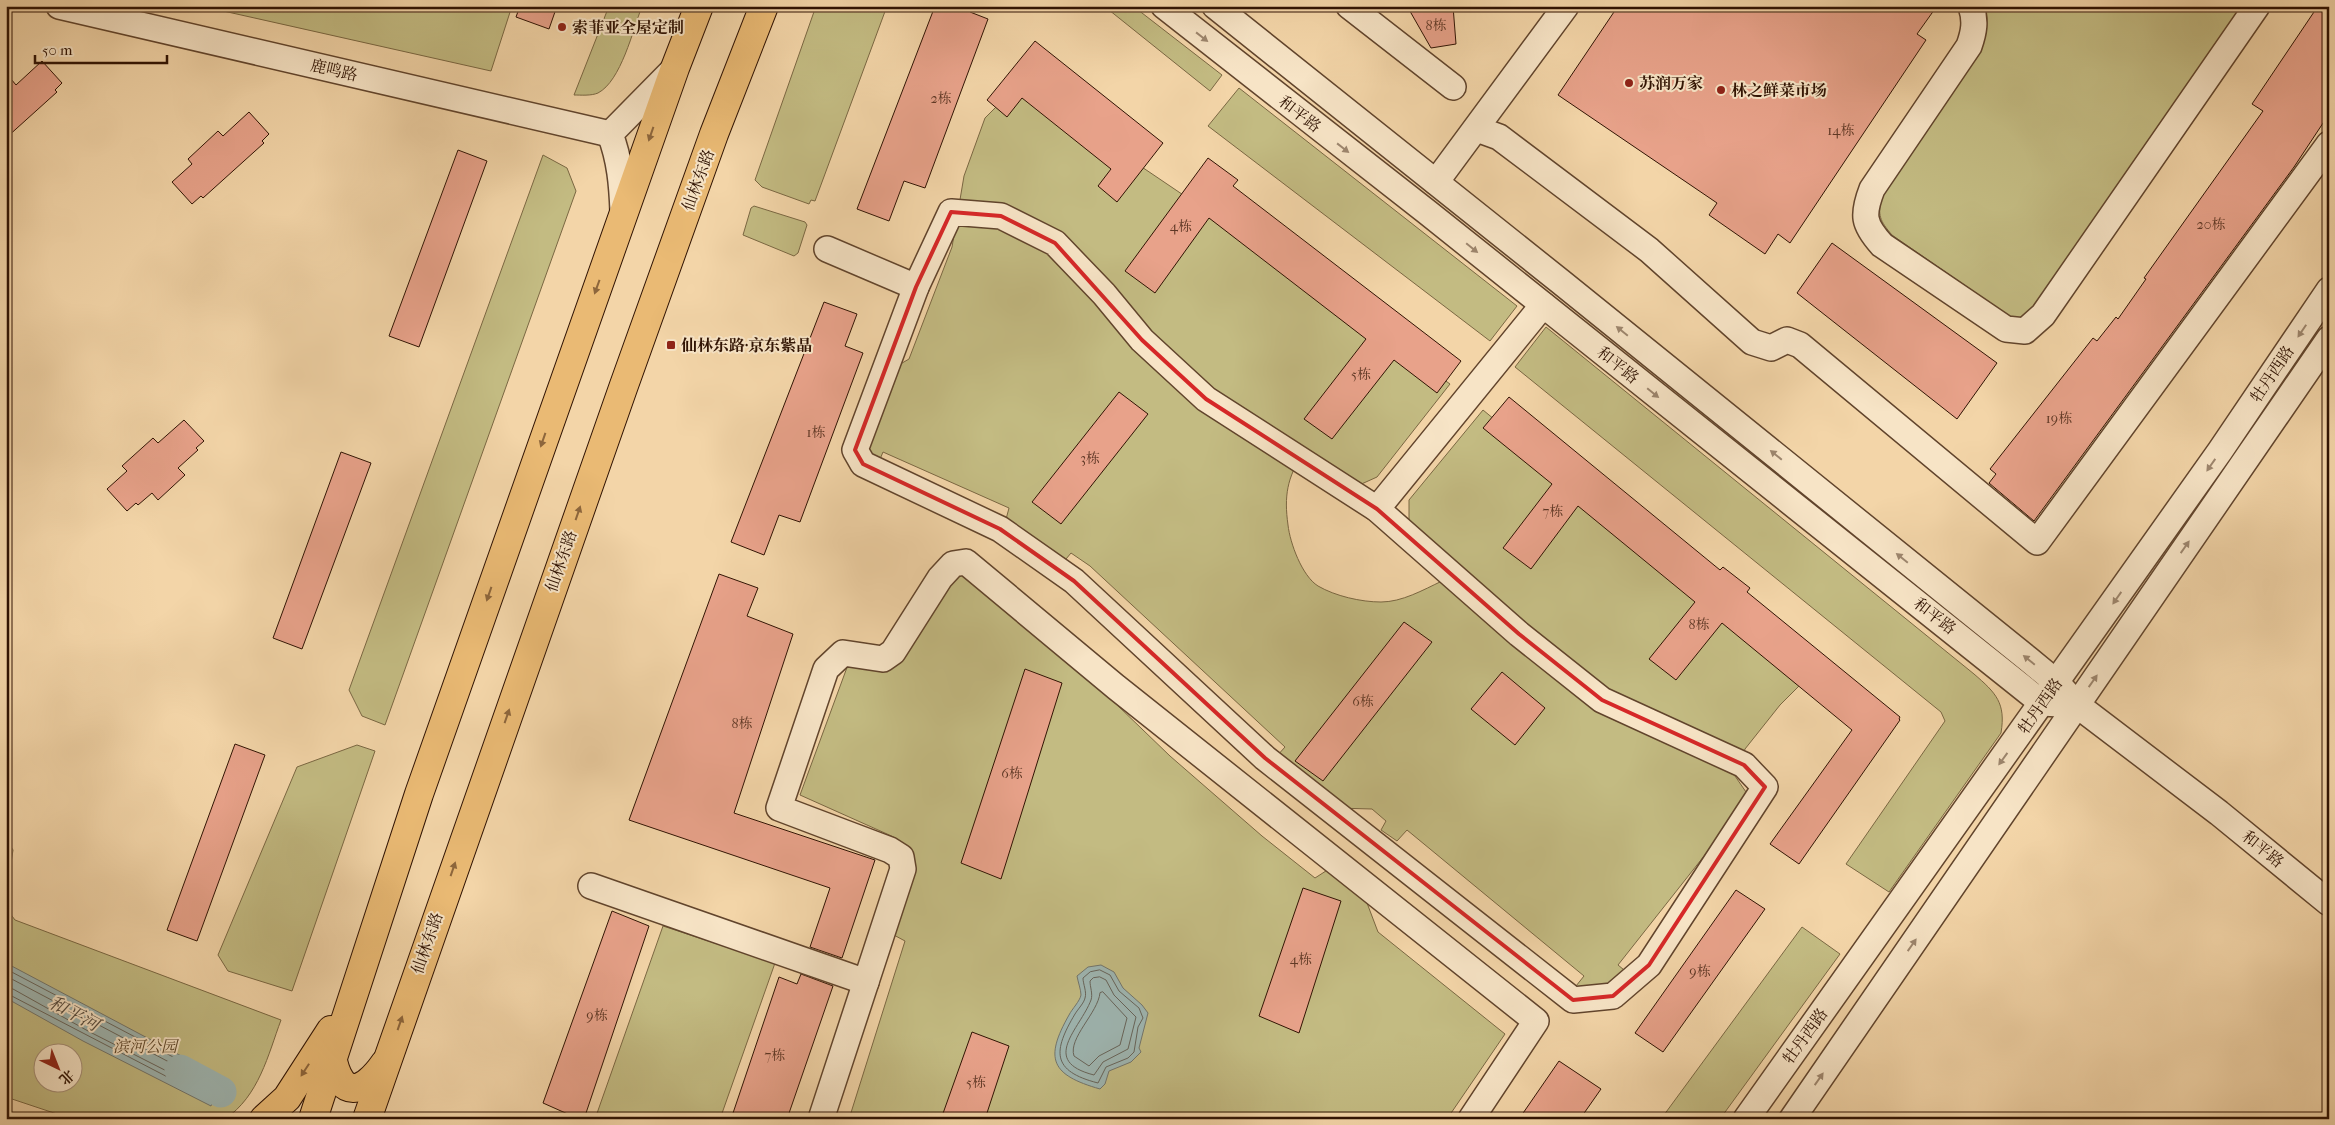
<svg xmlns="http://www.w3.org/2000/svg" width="2335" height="1125" font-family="'IM FELL French Canon','Noto Serif SC',serif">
  <rect width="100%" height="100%" fill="#f3d5a8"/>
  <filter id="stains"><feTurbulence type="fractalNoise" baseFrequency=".004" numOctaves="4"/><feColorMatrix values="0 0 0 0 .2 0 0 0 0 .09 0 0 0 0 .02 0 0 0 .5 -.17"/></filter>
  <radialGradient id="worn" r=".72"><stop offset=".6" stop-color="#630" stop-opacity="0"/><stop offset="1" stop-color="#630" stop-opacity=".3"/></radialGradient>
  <g fill="#c3bb82" stroke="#7a6742" fill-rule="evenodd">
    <path d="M201 6H512L491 71Z"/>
    <path d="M609 6H642C633 30 621 81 598 93 591 96 581 95 574 95Z"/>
    <path d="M816 6H887L815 201 811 200 809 204 762 187 755 180Z"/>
    <path d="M1104 6H1133L1222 75 1210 91Z"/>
    <path d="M1980 6H2249L2043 308 2023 319 2012 318 1892 235C1880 221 1877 215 1882 197L1979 50Z"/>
    <path d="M1019 84 1204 209 1450 384 1377 477 1357 486 1303 453C1287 478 1284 496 1288 525 1290 543 1302 576 1318 586 1335 596 1361 602 1381 602 1402 602 1423 590 1442 581L1409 527V500L1483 410 1807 678 1780 705 1745 749 1735 776 1746 792 1738 813 1618 965 1629 974 1620 983 1590 992 1576 986 1584 976 1407 830 1397 841 1381 830 1386 821 1372 809 1336 808 1276 757 1285 747 1090 566 1071 553 1066 559 1005 523 1009 508 883 452 878 464 864 446 897 366 909 359 952 247 964 176 985 118Z"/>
    <path d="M1239 88 1517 306 1490 341 1208 126Z"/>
    <path d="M543 155 567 168 576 191 385 725 362 716 349 690Z"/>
    <path d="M754 206 805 222 807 225 798 253 794 256 743 235 751 208Z"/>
    <path d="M1546 327 1974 674C1996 693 2006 703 2001 733L1889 892 1846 864 1945 721 1941 712 1515 367Z"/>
    <path d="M960 572 1086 675 1170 756 1262 836 1315 878 1329 869 1367 903 1378 932 1505 1034 1447 1119H849L905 941 892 934 911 852 896 838 800 795 849 662 881 667 951 575Z"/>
    <path d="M357 745 375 751 292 991 228 971 218 955 297 767Z"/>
    <path d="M6 838 13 850 6 895Z"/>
    <path d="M6 908 15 920 281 1020C268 1055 259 1096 225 1119H72L6 1097ZM42 1052H72V1082H42Z"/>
    <path d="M663 926 775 963 720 1119H595Z"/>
    <path d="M1802 927 1840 954 1720 1119H1661Z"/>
  </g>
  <g fill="#9eb6b2" stroke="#72756c">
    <path d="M6 963 221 1077 211 1106 83 1041 6 998Z"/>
    <path d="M1101 965 1114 972 1123 988 1142 1005 1148 1013 1139 1048 1141 1052 1131 1062 1109 1071 1105 1084 1100 1089C1051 1075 1044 1059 1069 1015 1072 1009 1080 1001 1081 995 1081 990 1078 982 1077 976L1088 967Z"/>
  </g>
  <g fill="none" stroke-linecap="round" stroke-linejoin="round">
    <g stroke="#67645a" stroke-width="1">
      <path d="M6 969 213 1078 209 1096 206 1097 6 993"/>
      <path d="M1100 970 1110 975 1119 991 1139 1008 1143 1018 1138 1027 1134 1052 1128 1058 1106 1067 1098 1083C1051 1071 1053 1051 1075 1014 1078 1009 1084 1003 1085 998 1087 992 1083 984 1083 978L1090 972Z"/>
      <path d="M6 976 205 1081 206 1088 202 1089 88 1031 13 989 6 987"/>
      <path d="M1100 977 1106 980 1114 995 1136 1017 1128 1049 1103 1062 1094 1075C1039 1061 1080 1029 1091 1000 1093 994 1090 987 1090 981L1093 978Z"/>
      <path d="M1103 992 1127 1018 1120 1045 1099 1056 1089 1066 1074 1056C1068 1038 1098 1013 1100 993Z"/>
    </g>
    <path stroke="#9eb6b2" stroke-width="31" d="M180 1070 221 1092"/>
  </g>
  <g fill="#e8a28a" stroke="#301303">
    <path d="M520 6H557L549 29 516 17Z"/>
    <path d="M935 6H972L970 12 988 19 925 188 904 181 889 221 857 209Z"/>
    <path d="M1407 6H1453L1456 44 1431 48Z"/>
    <path d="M1618 6H1937L1917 34 1926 40 1790 243 1778 234 1765 254 1709 215 1717 203 1558 95Z"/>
    <path d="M2318 6H2329V114L2294 167 2034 521 1989 483 1996 474 1990 469 2093 338 2097 341 2116 317 2118 319 2146 279 2144 278 2263 111 2252 104Z"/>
    <path d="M1035 41 1163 143 1117 202 1098 186 1111 169 1022 98 1007 117 987 100Z"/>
    <path d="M42 61 62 83 55 90 57 92 6 138V73L16 85Z"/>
    <path d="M249 112 269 134 262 141 264 143 203 198 201 196 192 204 172 182 192 164 188 159 218 131 223 136Z"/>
    <path d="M458 150 487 161 419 347 389 336Z"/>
    <path d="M1208 158 1238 180 1233 186 1461 361 1437 393 1394 360 1332 439 1304 419 1366 339 1209 218 1155 293 1125 271Z"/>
    <path d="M1832 243 1997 363 1957 419 1797 293Z"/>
    <path d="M824 302 857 314 845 346 863 353 800 522 779 515 764 555 731 542Z"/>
    <path d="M1119 392 1148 414 1061 524 1032 502Z"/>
    <path d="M1509 397 1720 570 1723 567 1750 588 1747 592 1900 717 1899 719 1900 720 1799 864 1770 844 1852 730 1722 623 1676 680 1649 659 1695 602 1578 506 1531 569 1503 548 1552 484 1483 428Z"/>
    <path d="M184 420 204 441 196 448 198 450 178 468 185 475 158 500 152 493 138 505 136 503 127 511 107 489 127 471 122 466 153 438 158 443Z"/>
    <path d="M341 452 371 463 302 649 273 638Z"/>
    <path d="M719 574 758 588 747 616 793 634 734 813 875 860 842 958 810 947 830 888 629 820Z"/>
    <path d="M1404 622 1432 642 1323 781 1295 761Z"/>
    <path d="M1025 669 1062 683 1001 879 961 863Z"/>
    <path d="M1502 672 1545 708 1515 745 1471 709Z"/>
    <path d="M235 744 265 755 197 941 167 930Z"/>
    <path d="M1303 888 1341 901 1299 1033 1259 1016Z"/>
    <path d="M1736 890 1765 909 1663 1052 1635 1033Z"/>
    <path d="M612 911 649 926 584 1119H579L543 1103Z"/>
    <path d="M801 974 833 986 787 1119H731L779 977 797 984Z"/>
    <path d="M972 1032 1009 1046 985 1119H941Z"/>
    <path d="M1559 1061 1601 1089 1580 1119H1519Z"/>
  </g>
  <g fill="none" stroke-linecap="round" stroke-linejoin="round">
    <g stroke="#61442c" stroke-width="28">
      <g id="minor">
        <path d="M59 6 610 134"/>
        <path d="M1164 6 1427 212 2042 703 2077 705"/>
        <path d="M1215 6 1561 282 2028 659 2057 683 2077 705 2219 813 2329 903"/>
        <path d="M1349 6 1453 87"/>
        <path d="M1971 6C1976 21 1974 32 1969 46L1872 189C1862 215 1863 224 1882 245L2006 329 2025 331 2043 315 2257 6"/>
        <path d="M1477 129 1499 137 1649 250 1752 342 1771 348 1787 340 1800 345 2037 542 2329 144"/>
        <path d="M1436 182 1566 6"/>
        <path d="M623 212C622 185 620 160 610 134L675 68"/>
        <path d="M951 212 1001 216 1055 243 1104 294 1142 340 1206 399 1377 509 1519 634 1602 700 1744 765 1765 787 1649 965 1613 996 1573 1000 1265 758 1074 581 1000 529 863 464 855 450 916 287Z"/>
        <path d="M827 249 916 287"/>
        <path d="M1377 509 1543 305"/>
        <path d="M591 886 866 982"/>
        <path d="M821 1119 903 869 901 857 890 850 779 808 826 669 843 653 883 659 893 652 940 578 953 564 966 562 1116 687 1536 1021 1471 1119"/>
        <path d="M1746 1119 2220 451 2329 290"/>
        <path d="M1792 1119 2329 339"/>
      </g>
    </g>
    <g stroke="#301303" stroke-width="30">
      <g id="major">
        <path d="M332 1056C340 1100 363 1095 385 1063"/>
        <path d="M264 1119 287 1098 331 1030"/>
        <path d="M313 1119 419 794 675 68 699 6"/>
        <path d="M367 1119 623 388 714 134 764 6"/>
      </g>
    </g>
    <use href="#minor" stroke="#f7e4c6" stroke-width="25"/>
    <use href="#major" stroke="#eaba74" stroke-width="28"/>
  </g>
  <defs><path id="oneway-solid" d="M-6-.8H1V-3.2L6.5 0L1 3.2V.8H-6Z" transform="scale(1.25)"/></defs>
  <g fill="#9d866e">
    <use href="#oneway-solid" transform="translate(1202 37) rotate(38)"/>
    <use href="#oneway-solid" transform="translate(1343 148) rotate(38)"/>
    <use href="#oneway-solid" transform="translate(1472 248) rotate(39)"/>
    <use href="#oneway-solid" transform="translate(1622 331) rotate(-141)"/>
    <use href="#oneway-solid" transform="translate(2302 331) rotate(124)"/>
    <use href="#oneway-solid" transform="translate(1653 393) rotate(39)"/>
    <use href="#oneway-solid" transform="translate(1776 455) rotate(-141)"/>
    <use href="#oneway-solid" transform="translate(2211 465) rotate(125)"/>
    <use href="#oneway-solid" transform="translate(2185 547) rotate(-55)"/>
    <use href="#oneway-solid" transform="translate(1902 558) rotate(-141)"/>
    <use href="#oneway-solid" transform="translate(2117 598) rotate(125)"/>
    <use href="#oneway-solid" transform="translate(2029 660) rotate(-141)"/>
    <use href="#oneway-solid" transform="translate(2093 681) rotate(-55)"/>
    <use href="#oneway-solid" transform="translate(2003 759) rotate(126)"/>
    <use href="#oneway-solid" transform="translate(1912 945) rotate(-55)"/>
    <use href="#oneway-solid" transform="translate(1819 1079) rotate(-55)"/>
  </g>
  <g fill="#8d663c">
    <use href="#oneway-solid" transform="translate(651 134) rotate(109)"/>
    <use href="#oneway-solid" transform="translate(597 287) rotate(110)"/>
    <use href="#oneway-solid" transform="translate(543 440) rotate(109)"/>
    <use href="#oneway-solid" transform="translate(578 513) rotate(-71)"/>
    <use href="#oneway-solid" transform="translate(489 594) rotate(109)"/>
    <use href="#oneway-solid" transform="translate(507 716) rotate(-71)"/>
    <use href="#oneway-solid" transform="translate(453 869) rotate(-71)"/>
    <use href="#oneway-solid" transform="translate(400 1023) rotate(-71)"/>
    <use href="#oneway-solid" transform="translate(305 1070) rotate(123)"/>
  </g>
  <path fill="none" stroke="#d62828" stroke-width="4" stroke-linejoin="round" d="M951 212 1001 216 1055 243 1142 340 1206 399 1377 509 1519 634 1602 700 1744 765 1765 787 1649 965 1613 996 1573 1000 1265 758 1074 581 1000 529 863 464 855 450 916 287Z"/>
  <g fill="#8f2418" stroke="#f7e4c6" stroke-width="2">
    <circle cx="562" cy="27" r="5"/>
    <circle cx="1629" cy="83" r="5"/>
    <circle cx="1721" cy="90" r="5"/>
    <rect x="666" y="340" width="10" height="10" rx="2.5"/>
  </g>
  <g text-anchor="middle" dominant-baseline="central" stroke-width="4" stroke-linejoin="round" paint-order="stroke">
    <g font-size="14" fill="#5e3725">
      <text x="1436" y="25">8栋</text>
      <text x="941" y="98">2栋</text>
      <text x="1841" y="130">14栋</text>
      <text x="2211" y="224">20栋</text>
      <text x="1181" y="226">4栋</text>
      <text x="1361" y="374">5栋</text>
      <text x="2059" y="418">19栋</text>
      <text x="816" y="432">1栋</text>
      <text x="1090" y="458">3栋</text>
      <text x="1553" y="511">7栋</text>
      <text x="1699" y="624">8栋</text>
      <text x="1363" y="701">6栋</text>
      <text x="742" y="723">8栋</text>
      <text x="1012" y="773">6栋</text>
      <text x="1301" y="959">4栋</text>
      <text x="1700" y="971">9栋</text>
      <text x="597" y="1015">9栋</text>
      <text x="775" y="1055">7栋</text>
      <text x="976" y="1082">5栋</text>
    </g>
    <g font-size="16" font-weight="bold" fill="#301303" stroke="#f7e4c6" text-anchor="start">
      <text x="572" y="27">索菲亚全屋定制</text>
      <text x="1639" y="83">苏润万家</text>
      <text x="1731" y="90">林之鲜菜市场</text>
      <text x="681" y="345">仙林东路·京东紫晶</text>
    </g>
    <g font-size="16" fill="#301303" stroke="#f7e4c6">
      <text transform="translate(334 70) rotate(13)">鹿鸣路</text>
      <text transform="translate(1300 114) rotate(38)">和平路</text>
      <text transform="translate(698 180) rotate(-70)">仙林东路</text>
      <text transform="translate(1618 365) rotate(39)">和平路</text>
      <text transform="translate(2272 374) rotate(-56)">牡丹西路</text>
      <text transform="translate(561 561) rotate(-71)">仙林东路</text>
      <text transform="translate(1935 616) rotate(38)">和平路</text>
      <text transform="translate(2040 706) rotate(-55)">牡丹西路</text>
      <text transform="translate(2263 849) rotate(39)">和平路</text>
      <text transform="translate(427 943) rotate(-71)">仙林东路</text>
      <text transform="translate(1805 1036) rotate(-54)">牡丹西路</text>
    </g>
    <g font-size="16" font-style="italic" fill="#5c4529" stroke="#f7e4c6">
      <text x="145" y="1046">滨河公园</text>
    </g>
    <g font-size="18" font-style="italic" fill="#564c40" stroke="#f7e4c6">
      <text transform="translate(74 1014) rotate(28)">和平河</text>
    </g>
  </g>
  <rect width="2335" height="1125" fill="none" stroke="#f3d5a8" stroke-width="25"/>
  <rect x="8" y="8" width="2320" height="1110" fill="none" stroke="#301303" stroke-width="2.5"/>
  <rect x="12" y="12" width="2310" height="1100" fill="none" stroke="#301303"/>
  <g transform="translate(58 1068) rotate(137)"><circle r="24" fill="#f7e4c6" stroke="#a79078"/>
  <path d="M0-4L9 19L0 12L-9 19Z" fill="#8f2418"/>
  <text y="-8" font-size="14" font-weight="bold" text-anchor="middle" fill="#301303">北</text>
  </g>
  <path d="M35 55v8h132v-8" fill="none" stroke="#301303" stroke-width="2.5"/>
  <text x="42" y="55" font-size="15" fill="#301303" stroke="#f7e4c6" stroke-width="4" paint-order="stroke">50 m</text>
  <rect width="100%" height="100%" filter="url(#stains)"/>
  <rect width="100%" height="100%" fill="url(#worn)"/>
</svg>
